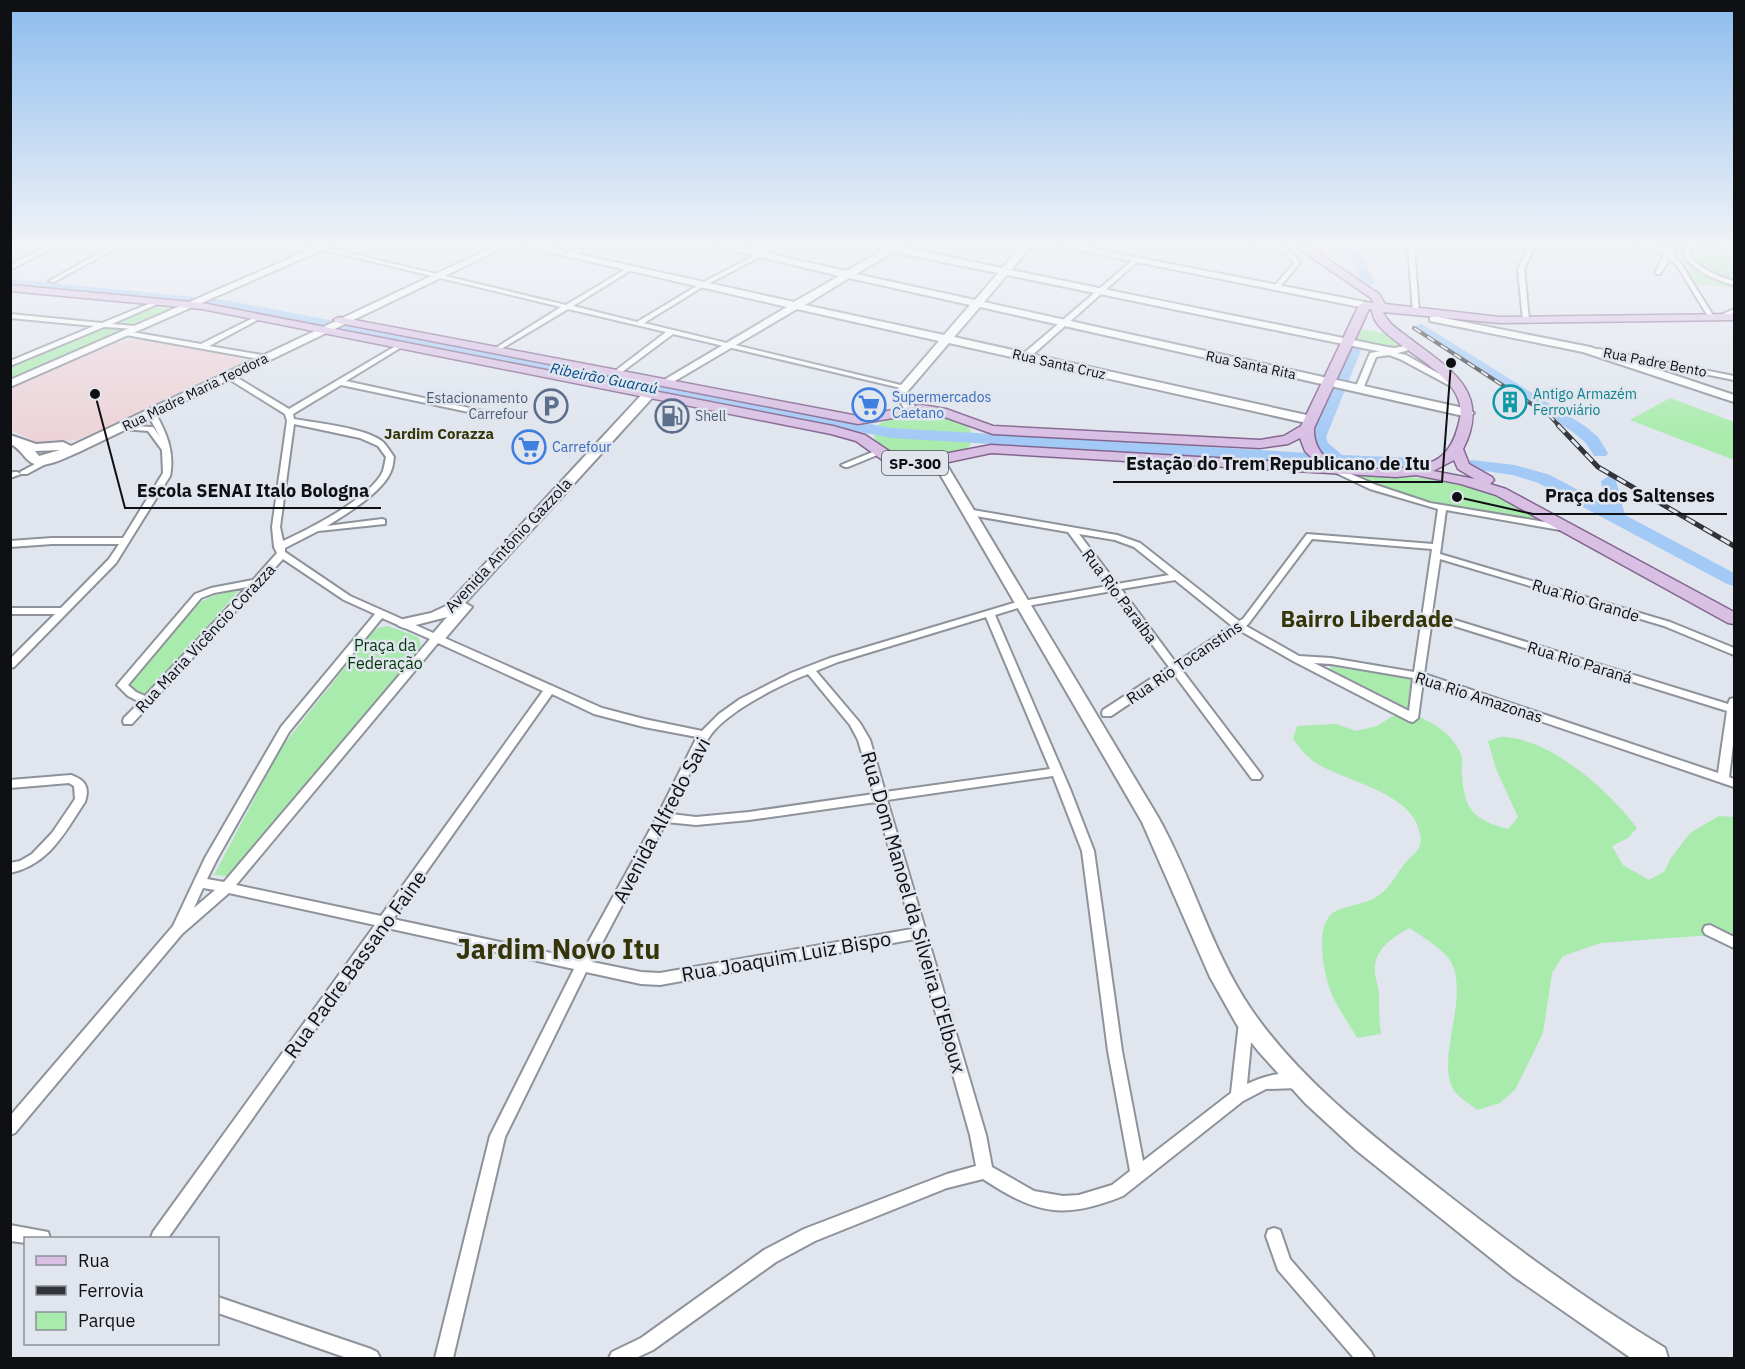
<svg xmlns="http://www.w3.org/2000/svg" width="1745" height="1369" font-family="'IBM Plex Sans',sans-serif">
  <rect width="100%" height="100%" fill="#e0e5ee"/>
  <path fill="#edd3d8" d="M141 339 239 358 244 361 239 365 95 433 75 440 41 444 11 430 10 388 117 343Z"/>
  <g fill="#a9ebad">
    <path d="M1675 246H1734V290L1727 287 1696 284 1675 257Z"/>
    <path d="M154 307 175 309 137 325 116 323Z"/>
    <path d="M105 328 126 330 11 379V368Z"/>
    <path d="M1359 329 1389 334 1404 346 1397 349 1354 341Z"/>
    <path d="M1670 398 1734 422V460L1630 420Z"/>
    <path d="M917 412C931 413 978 418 972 440 970 450 960 452 951 454 941 456 929 461 919 460 912 459 904 458 897 456 879 451 862 431 886 420 895 415 907 414 917 412Z"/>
    <path d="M1347 472 1455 481 1499 494 1551 522 1418 500Z"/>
    <path d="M239 590 154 689 142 696 128 686 195 605 212 596Z"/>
    <path d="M388 626 418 637 421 645 418 651 241 861 227 876 214 875 281 748 373 632 378 628Z"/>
    <path d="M1331 666 1412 679 1414 680 1411 709 1401 708 1330 669Z"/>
    <path d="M1407 712C1428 719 1456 734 1462 758 1463 764 1461 770 1462 776 1465 812 1475 820 1508 829L1518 817 1496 769 1488 741C1493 740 1500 736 1505 737 1553 740 1610 792 1637 828L1628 838 1612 846 1623 865 1649 880 1664 872 1671 858 1690 833 1719 816 1734 817V937L1698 936 1601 943 1563 956 1552 973 1543 1033 1515 1090 1500 1103 1477 1110C1470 1104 1461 1099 1455 1092 1434 1063 1469 1000 1452 964 1445 949 1422 937 1410 928 1392 937 1372 951 1375 974 1376 980 1378 986 1379 992 1379 1007 1379 1020 1381 1034L1357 1038C1349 1024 1339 1010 1332 995 1324 975 1313 926 1334 912 1346 905 1361 905 1373 899 1390 890 1395 875 1406 862 1413 854 1420 851 1421 840 1421 835 1418 827 1416 822 1402 793 1350 781 1323 767 1310 761 1301 750 1293 739L1297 726 1336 724 1356 731 1377 726 1391 717Z"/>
  </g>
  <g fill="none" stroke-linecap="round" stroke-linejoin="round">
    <g fill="#a3c9f6" fill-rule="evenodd">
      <path d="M1346 246H1358L1374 282 1372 285 1368 286 1362 282Z"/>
      <path d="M10 279 225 300 891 428 1308 453 1316 458 1308 463 891 438 225 308 10 287Z"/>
      <path d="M1422 324 1585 426 1598 437 1608 453 1606 456H1594L1586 443 1573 432 1417 331 1415 328 1417 325Z"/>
      <path d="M1355 344 1362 348 1326 437 1328 443 1342 455 1414 458 1420 460 1422 463 1420 466 1331 464 1325 462 1323 459 1325 457 1314 448 1310 437 1348 348Z"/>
      <path d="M1471 460 1515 465 1550 475 1606 505 1601 481 1609 476 1615 477 1625 515 1734 573V586L1727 584 1538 483 1513 475 1465 468 1463 465Z"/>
    </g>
    <g stroke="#8e929b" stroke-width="4">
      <g id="street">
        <path d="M48 246H57L10 270V265Z"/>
        <path d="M112 246H120L54 282 49 281Z"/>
        <path d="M307 246H319L566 305 629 267 632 269 631 270 573 306 637 322 700 284 773 246H781L704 286 644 323 909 387 905 389 673 334 618 375H615V371L666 332 568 309 496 352 494 351V349L561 307Z"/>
        <path d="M582 246H590L570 257 565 256Z"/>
        <path d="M1238 246H1255L1239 250 1236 248Z"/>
        <path d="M1273 246C1284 246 1294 254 1300 263L1278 289 1276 290 1273 288 1294 263 1292 259Z"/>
        <path d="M1408 246H1414L1419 312 1416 314 1413 312Z"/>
        <path d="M1529 246H1535L1524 269 1529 320 1526 322 1523 320 1518 269Z"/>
        <path d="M1636 246H1650L1665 249 1668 247 1671 251 1676 252V254H1671L1680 262 1714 317 1713 318H1709L1676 264 1669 259 1660 274H1656L1655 273 1665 253Z"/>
        <path d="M1686 246H1692L1690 255C1700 270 1718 276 1734 281V285C1715 280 1695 272 1684 255Z"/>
        <path d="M1719 246 1734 248V252L1720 247Z"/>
        <path d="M1133 260 1138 261 1029 358H1023V354Z"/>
        <path d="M158 300 160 301V303L112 324 135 326 138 328 137 329 104 327 10 366V361L94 326 10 318V314L102 323Z"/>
        <path d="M1734 309V313L1719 319 1716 317Z"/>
        <path d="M259 315 261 316V318L209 346 268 356V360H265L126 335 123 333 126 331 201 344Z"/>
        <path d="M399 344 405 345 346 381 497 414 501 416 497 418 341 385 293 414 294 419C316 423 367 428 383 442 387 446 391 453 394 457 393 462 393 467 391 471 383 492 345 515 327 526L382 519 385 520V524L318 531 285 548V552L350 596 602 708 644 719 702 731 719 714 740 699 791 673 830 658 1017 602 1108 586 1068 532 964 514 963 512 967 509 1117 535 1140 543 1239 621 1243 619 1307 534 1433 544 1438 509 1370 489 1332 471V467H1335L1376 485 1430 503 1563 525 1564 527 1560 530 1446 510 1440 554 1670 622 1734 648V655L1664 626 1440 559 1432 613 1728 704 1730 699 1734 698V737L1729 777 1734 779V787L1423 681 1418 718 1413 722 1409 721 1293 661 1239 630 1181 669 1260 773 1262 776 1260 779H1252L1174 674 1111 716H1103L1102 713 1103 710 1169 667 1112 591 1021 607 995 615 1070 789 1094 851 1122 1051 1143 1161 1231 1093 1239 1022 1241 1018 1246 1016 1251 1018 1253 1022 1247 1084C1263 1076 1285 1070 1303 1076L1305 1081 1303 1086 1298 1088 1266 1089 1243 1101 1123 1196C1063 1220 1036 1214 983 1179L947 1188 815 1241 776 1262 653 1350 636 1358H609L612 1352 641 1338 764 1250 804 1229 947 1174 976 1166 970 1135 915 939 660 985 641 984 586 972 505 1137 453 1358H435L490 1136 574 969 387 928 168 1238H151L153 1232 375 925 229 893 182 934 15 1133 10 1135V1116L173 926 205 858 281 727 375 614 344 600 283 559 132 724H124L123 721 124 718 140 702 128 696 117 685 195 594 211 588 253 580 277 553 274 547 272 527 287 421 285 414 224 376 231 374 289 409ZM294 424 360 438 378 446 386 457C385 462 384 467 383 471 371 498 309 529 283 541L280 527ZM1079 534 1115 540 1134 547 1169 575 1117 584ZM1312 539 1432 549 1414 672 1331 658 1299 656 1246 626 1249 623ZM1175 580 1232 626 1176 663 1121 589ZM247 587 145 696 136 692 128 685 201 598 214 593ZM986 617 1050 769 885 792 870 740 860 723 816 671 838 662ZM382 618 430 639 224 882 207 879 217 859 289 732ZM1432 619 1727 711 1718 773 1424 674ZM438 643 543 691 381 916 236 885ZM1314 663 1331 664 1413 678 1409 711ZM808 674 850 725 858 740 874 794 749 812 696 817 671 814C683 789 693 762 708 739 723 713 780 685 808 674ZM552 694 594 714 644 727 697 737 657 817 579 959 393 919ZM1053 776 1082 851 1108 1051 1130 1171 1112 1185 1079 1195 1063 1196 1034 1191 992 1167 986 1135 887 800ZM876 802 912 929 660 973 641 972 592 962 666 822 696 825 749 820ZM203 888 215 890 194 908Z"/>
        <path d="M1598 349 1734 376V380L1596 352V350Z"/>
        <path d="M1387 350H1396V353L1406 355 1461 386 1454 388 1400 359 1389 355 1376 357 1363 389 1356 391 1355 389 1370 353Z"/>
        <path d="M148 411H154C166 431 175 452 170 476L116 563 14 667 10 668V659L55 614H10V608H61L109 559 119 544H52L10 547V541L52 538H123L163 473 162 450 148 431 123 429 119 427 123 425 150 427H153L160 437 147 413Z"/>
        <path d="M875 451H878L882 453 848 467H845L841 465Z"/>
        <path d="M48 457H54L55 459 27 474H21L20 472Z"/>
        <path d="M14 472H17L21 474 10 478V473Z"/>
        <path d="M71 775C85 780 90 787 85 802 64 833 50 864 10 873V863L20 861 32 854 52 833 75 799 74 786 69 783 10 788V780Z"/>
        <path d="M1710 925 1734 937V948L1705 934 1703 930 1705 926Z"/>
        <path d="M10 1225 48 1232 50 1238H26V1243L10 1241Z"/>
        <path d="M1274 1228 1280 1230 1290 1259 1371 1352 1374 1358H1354L1278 1270 1266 1236 1268 1230Z"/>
        <path d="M218 1297 371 1349 377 1352 380 1358H347L218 1313Z"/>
      </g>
    </g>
    <g stroke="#8e929b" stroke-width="4">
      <g id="secondary">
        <path d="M318 246H331L10 387V380Z"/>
        <path d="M495 246H507L79 452C68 456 45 470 32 463 23 458 21 448 10 444V435L36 444 63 442 71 446ZM60 450 39 456 35 451Z"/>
        <path d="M523 246H542L794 302 839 276 715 246H734L846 271 883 250 874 246H898L1002 268 1022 246H1031L1011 270 1387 347 1395 348 1413 344 1419 347 1395 354 1387 353 1007 275 984 302 1468 409 1474 413 1468 417 980 307 954 337 1311 416 1317 420 1311 424 949 343 907 392 916 409 910 413 906 412 895 392 939 341 797 309 668 385 664 384V380L787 307ZM893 252 998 273 975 300 856 274ZM849 278 970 305 944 335 805 305Z"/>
        <path d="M1057 246H1078L1365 302 1370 305 1365 308Z"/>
        <path d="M1434 316 1590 347 1734 395V402L1583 352 1430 321V317Z"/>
        <path d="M649 390 655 394 653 397 465 603 472 607 443 641H431L429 638 447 617 404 628 399 626 396 623 399 620 431 613 446 606 645 391Z"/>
        <path d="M939 458 945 462 1158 817C1193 879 1211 950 1251 1009 1299 1079 1369 1133 1435 1185 1509 1243 1584 1299 1665 1348L1668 1358H1631L1513 1276 1356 1150 1305 1103 1259 1052 1237 1025 1210 977 1142 822 933 462Z"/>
      </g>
    </g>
    <g stroke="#82668f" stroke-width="3">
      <path id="primary" d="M1295 246H1308L1379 294 1385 304 1500 317 1734 314V320L1500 323 1383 312C1388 324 1399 330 1409 338 1450 369 1492 392 1463 449L1469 464 1492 477 1494 480 1490 484 1506 489 1734 612V624L1728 623 1496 495 1461 484 1416 475 1396 477 991 453 930 466H905L881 459 856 441 831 434 202 309 10 291V285L202 303 833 426 865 435 895 455 918 459 991 445 1318 464 1305 451 1300 438 1288 444 1260 448 993 434 939 415 922 413 858 424 339 323 333 320 339 317 858 416 922 405 946 409 993 426 1260 440 1284 436 1301 426 1359 305 1365 302 1374 303 1371 298ZM1369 309 1372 310C1372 343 1470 370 1460 418 1457 433 1452 449 1439 458 1421 471 1362 471 1340 465 1323 461 1313 445 1314 428ZM1454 460 1458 469 1475 479 1433 471Z"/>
    </g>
    <use href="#street" fill="#fff" fill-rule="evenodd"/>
    <use href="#secondary" fill="#fff" fill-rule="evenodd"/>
    <use href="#primary" fill="#d9bfe4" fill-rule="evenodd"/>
    <g stroke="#313438" stroke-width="4">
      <path id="rail-far1" d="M1414 328 1550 416 1560 427"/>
    </g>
    <g stroke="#313438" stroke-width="5">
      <path id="rail" d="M1558 425 1598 467 1734 546"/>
    </g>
    <use href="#rail-far1" stroke="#e0e5ee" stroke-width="2" stroke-dasharray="8" stroke-linecap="butt"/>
    <use href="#rail" stroke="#e0e5ee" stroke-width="3" stroke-dasharray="10" stroke-linecap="butt"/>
  </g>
  <linearGradient id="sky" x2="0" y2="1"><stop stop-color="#8cbcee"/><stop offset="0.56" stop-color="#f1f3f7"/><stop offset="1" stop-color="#f1f3f7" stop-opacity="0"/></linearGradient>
  <rect width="1745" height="438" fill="url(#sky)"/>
  <defs>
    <g id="building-ring" transform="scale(1.725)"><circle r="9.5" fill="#e0e5ee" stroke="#0f9aa8" stroke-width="1.5"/><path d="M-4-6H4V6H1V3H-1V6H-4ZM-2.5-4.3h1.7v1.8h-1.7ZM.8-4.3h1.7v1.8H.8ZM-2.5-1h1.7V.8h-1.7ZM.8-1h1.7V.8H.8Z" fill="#0f9aa8"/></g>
    <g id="supermarket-ring" transform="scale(1.725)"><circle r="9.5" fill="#e0e5ee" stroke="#3f7fe0" stroke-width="1.5"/><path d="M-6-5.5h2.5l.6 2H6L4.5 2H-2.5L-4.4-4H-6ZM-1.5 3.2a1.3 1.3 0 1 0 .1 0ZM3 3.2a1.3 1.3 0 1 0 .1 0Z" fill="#3f7fe0"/></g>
    <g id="parking-ring" transform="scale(1.725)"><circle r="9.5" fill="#e0e5ee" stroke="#5c6f8a" stroke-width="1.5"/><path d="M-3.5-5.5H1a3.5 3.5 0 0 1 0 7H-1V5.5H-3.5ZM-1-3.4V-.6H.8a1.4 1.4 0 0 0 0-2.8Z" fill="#5c6f8a"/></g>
    <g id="fuel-ring" transform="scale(1.725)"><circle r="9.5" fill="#e0e5ee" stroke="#5c6f8a" stroke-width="1.5"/><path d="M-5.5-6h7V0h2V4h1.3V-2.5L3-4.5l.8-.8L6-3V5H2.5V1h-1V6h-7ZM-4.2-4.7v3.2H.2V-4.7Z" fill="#5c6f8a"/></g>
  </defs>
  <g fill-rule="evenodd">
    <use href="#building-ring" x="1510" y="402"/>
    <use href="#supermarket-ring" x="869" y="405"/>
    <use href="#parking-ring" x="551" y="406"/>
    <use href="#fuel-ring" x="672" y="416"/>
    <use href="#supermarket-ring" x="529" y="447"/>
  </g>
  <g text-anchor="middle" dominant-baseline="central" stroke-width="5" stroke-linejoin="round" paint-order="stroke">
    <g font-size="14" fill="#0e1013" stroke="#e0e5ee">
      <text transform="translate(1655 362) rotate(11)">Rua Padre Bento</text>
      <text transform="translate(1059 364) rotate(13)">Rua Santa Cruz</text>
      <text transform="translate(1251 365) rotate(12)">Rua Santa Rita</text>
      <text transform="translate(195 392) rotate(-26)">Rua Madre Maria Teodora</text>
    </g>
    <g font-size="14" fill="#0d838f" stroke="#e0e5ee" text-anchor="start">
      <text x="1533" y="394">Antigo Armazém<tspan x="1533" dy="16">Ferroviário</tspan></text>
    </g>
    <g font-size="14" fill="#366cbe" stroke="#e0e5ee" text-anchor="start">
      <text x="892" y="397">Supermercados<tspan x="892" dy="16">Caetano</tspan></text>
      <text x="552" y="447">Carrefour</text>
    </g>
    <g font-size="14" fill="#4e5e75" stroke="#e0e5ee" text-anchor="end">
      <text x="528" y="398">Estacionamento<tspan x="528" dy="16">Carrefour</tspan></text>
      <text x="695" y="416" text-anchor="start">Shell</text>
    </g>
    <g font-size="15" font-style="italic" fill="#00498a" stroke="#e0e5ee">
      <text transform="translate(604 378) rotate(11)">Ribeirão Guaraú</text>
    </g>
    <g font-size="15" font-weight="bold" fill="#363409" stroke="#e0e5ee">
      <text x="439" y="433">Jardim Corazza</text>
    </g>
    <rect fill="#e0e5ee" stroke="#4d5055" stroke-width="1.5" x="882" y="451" width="66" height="24" rx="4.5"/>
    <g font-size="15" font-weight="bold" fill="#0e1013">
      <text x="915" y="463">SP-300</text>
    </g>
    <g font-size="16" fill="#0e1013" stroke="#e0e5ee">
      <text transform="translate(508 545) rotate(-47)">Avenida Antônio Gazzola</text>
      <text transform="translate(1120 596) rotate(53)">Rua Rio Paraíba</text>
      <text transform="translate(1586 600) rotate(17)">Rua Rio Grande</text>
      <text transform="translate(205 638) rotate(-47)">Rua Maria Vicêncio Corazza</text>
      <text transform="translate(1184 662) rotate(-34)">Rua Rio Tocanstins</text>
      <text transform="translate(1580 662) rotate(17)">Rua Rio Paraná</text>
      <text transform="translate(1479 697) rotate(18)">Rua Rio Amazonas</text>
    </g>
    <g font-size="16" fill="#00380a" stroke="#e0e5ee">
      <text x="385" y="645">Praça da<tspan x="385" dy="18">Federação</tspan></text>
    </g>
    <g font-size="20" fill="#0e1013" stroke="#e0e5ee">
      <text transform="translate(661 820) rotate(-62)">Avenida Alfredo Savi</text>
      <text transform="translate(914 912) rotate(74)">Rua Dom Manoel da Silveira D'Elboux</text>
      <text transform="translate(786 956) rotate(-10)">Rua Joaquim Luiz Bispo</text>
      <text transform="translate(355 964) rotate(-54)">Rua Padre Bassano Faine</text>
    </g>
    <g font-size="22" font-weight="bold" fill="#363409" stroke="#e0e5ee">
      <text x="1367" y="618">Bairro Liberdade</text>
    </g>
    <g font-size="27" font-weight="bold" fill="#363409" stroke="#e0e5ee">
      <text x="558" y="948">Jardim Novo Itu</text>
    </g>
  </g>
  <path fill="none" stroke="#0e1013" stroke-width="2" d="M1451 363L1442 482H1113M95 394L125 508H381M1457 497L1533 514H1727"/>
  <g fill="#0e1013" stroke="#e0e5ee" stroke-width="2">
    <circle cx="1451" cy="363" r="6"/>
    <circle cx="95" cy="394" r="6"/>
    <circle cx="1457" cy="497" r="6"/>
  </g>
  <g font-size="18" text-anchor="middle" font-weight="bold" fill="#0e1013" stroke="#e0e5ee" stroke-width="5" stroke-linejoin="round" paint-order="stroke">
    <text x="1278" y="470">Estação do Trem Republicano de Itu</text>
    <text x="253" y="497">Escola SENAI Italo Bologna</text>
    <text x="1630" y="502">Praça dos Saltenses</text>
  </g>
  <rect width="1745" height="1369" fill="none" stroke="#0e1013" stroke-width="24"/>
  <rect x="24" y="1237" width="195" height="108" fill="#e0e5ee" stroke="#8c9096" stroke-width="1.5"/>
  <rect x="36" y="1256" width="30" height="9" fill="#d9bfe4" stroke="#8c9096" stroke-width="1.5"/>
  <text x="78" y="1267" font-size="18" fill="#0e1013">Rua</text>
  <rect x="36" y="1286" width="30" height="9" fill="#313438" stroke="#8c9096" stroke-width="1.5"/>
  <text x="78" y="1297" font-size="18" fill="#0e1013">Ferrovia</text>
  <rect x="36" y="1312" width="30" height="18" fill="#a9ebad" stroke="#8c9096" stroke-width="1.5"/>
  <text x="78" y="1327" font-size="18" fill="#0e1013">Parque</text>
</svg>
